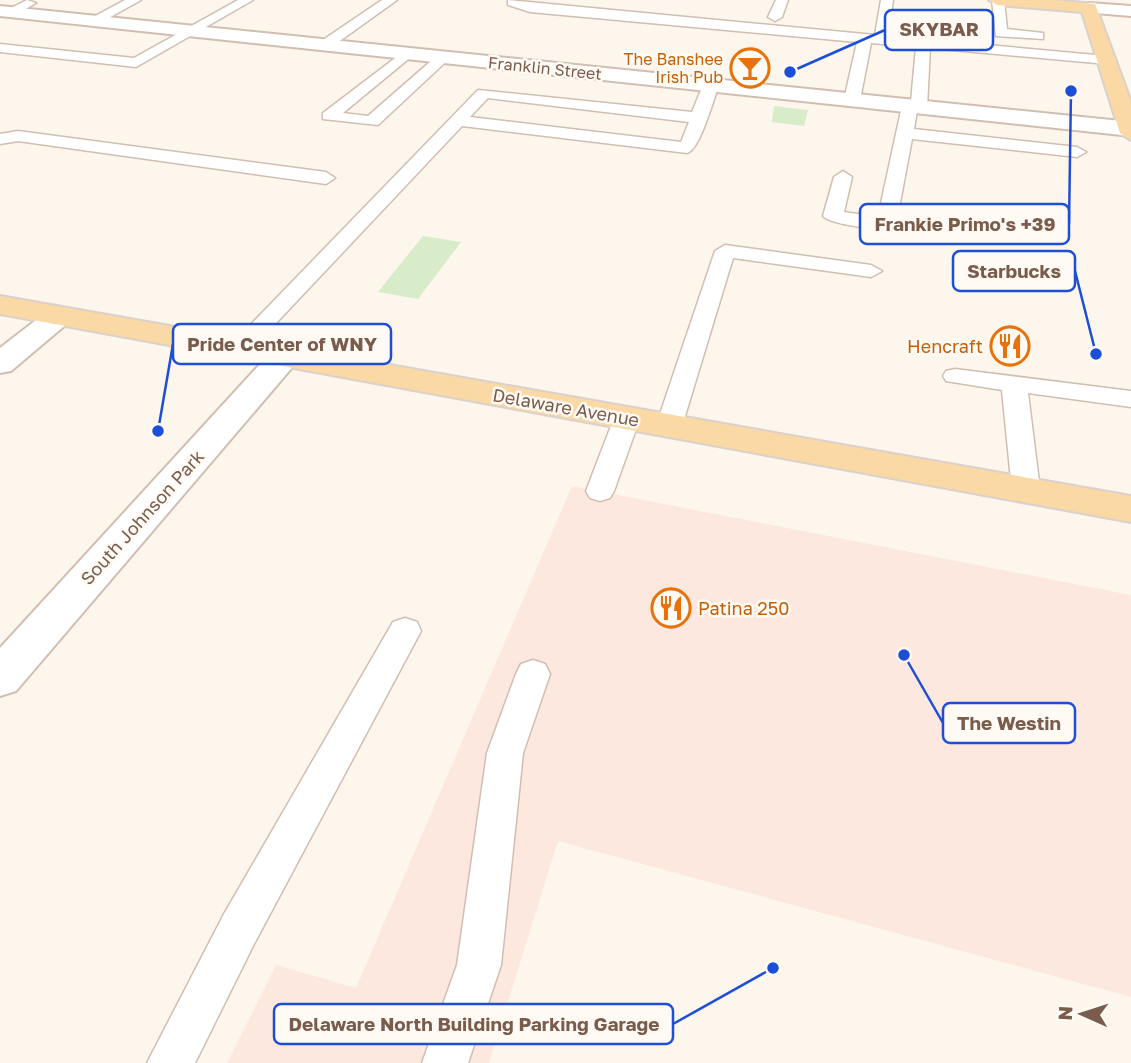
<svg xmlns="http://www.w3.org/2000/svg" width="1131" height="1063" font-family="'Golos Text',sans-serif">
  <rect width="100%" height="100%" fill="#fdf6ec"/>
  <path fill="#fde8e0" d="M572 486 1131 595V997L558 841 489 1063H227L276 965 356 988Z"/>
  <g fill="#d8ecc9">
    <path d="M774 106 808 110 804 126 772 122Z"/>
    <path d="M423 236 461 242 418 299 378 292Z"/>
  </g>
  <g fill="none" stroke-linecap="round" stroke-linejoin="round">
    <g stroke="#d1beb0" stroke-width="3">
      <g id="service">
        <path d="M27 0 36 3 15 15 3 12Z"/>
        <path d="M125 0H141L98 24 86 21Z"/>
        <path d="M238 0H253L136 67 0 52V44L134 58Z"/>
        <path d="M382 0H397L330 48H320V42Z"/>
        <path d="M508 0 875 35 881 0H893L888 36 1107 56 1114 60 1107 64 930 48 927 107 917 111 914 129 1077 147 1086 152 1077 157 912 139 896 224C888 233 831 225 823 216L834 177 843 171 852 177 844 212 878 217 902 106 911 102 916 47 871 43 860 100 852 105 844 100 857 42 530 12 508 5Z"/>
        <path d="M776 0H788L782 17 775 21 768 17Z"/>
        <path d="M992 0H1004L1007 29 1043 33V39L996 36Z"/>
        <path d="M407 49 414 53 412 56 343 113 368 116 439 54 444 53 451 57 378 125 323 119V113Z"/>
        <path d="M711 80 719 85C713 100 700 150 687 153L462 126 247 354H231L227 349 478 90 692 112 703 85ZM488 98 689 122 681 142 470 117Z"/>
        <path d="M18 131 326 172 335 178 326 184 18 141 0 144V134Z"/>
        <path d="M725 245 871 265 882 271 871 277 733 258 682 426 678 432H660L656 426 715 251Z"/>
        <path d="M955 369 1131 391V407L1028 393 1040 490 1036 497 1026 500 1016 497 1012 490 1002 390 946 381 943 376 946 371Z"/>
        <path d="M627 410 636 412 640 418 614 491 610 498 600 501 590 498 586 491 614 418 618 412Z"/>
        <path d="M405 618 417 622 421 631 254 944 195 1063H147L224 914 393 622Z"/>
        <path d="M533 660 545 664 550 674 523 753 501 965 468 1063H422L457 965 487 753 516 674 521 664Z"/>
      </g>
    </g>
    <g stroke="#d1beb0" stroke-width="4">
      <g id="minor">
        <path d="M59 307 69 310 74 316 69 322 11 371 0 373V348L49 310Z"/>
        <path d="M284 348 295 350 300 357 295 364 16 691 0 696V648L273 350Z"/>
      </g>
    </g>
    <g stroke="#d1beb0" stroke-width="4">
      <g id="tertiary">
        <path d="M1089 3 1131 6V16L1083 12 1081 8 1083 4Z"/>
        <path d="M0 6 1131 122V136L0 16Z"/>
      </g>
    </g>
    <g stroke="#dad1cd" stroke-width="4">
      <g id="primary">
        <path d="M989 0H1054L1095 4 1131 102V140L1120 133 1082 12 997 5Z"/>
        <path d="M0 296 1131 496V522L0 314Z"/>
      </g>
    </g>
    <use href="#service" fill="#fff" fill-rule="evenodd"/>
    <use href="#minor" fill="#fff" fill-rule="evenodd"/>
    <use href="#tertiary" fill="#fff" fill-rule="evenodd"/>
    <use href="#primary" fill="#fbd9a5" fill-rule="evenodd"/>
  </g>
  <defs>
    <g id="bar-ring" transform="scale(2.0125)"><circle r="9.5" fill="#fffaf3" stroke="#e8710a" stroke-width="1.5"/><path d="M-6-5H6L.8 .8V4.5H3.5V6h-7V4.5H-.8V.8Z" fill="#e8710a"/></g>
    <g id="restaurant-ring" transform="scale(2.0125)"><circle r="9.5" fill="#fffaf3" stroke="#e8710a" stroke-width="1.5"/><path d="M-5-6h1v4h1v-4h1v4h1v-4h1v5L-1.5 .5V6h-2V.5L-5-1ZM5-6V6H3V1.5H1.5Q1.5-4 5-6Z" fill="#e8710a"/></g>
  </defs>
  <g fill-rule="evenodd">
    <use href="#bar-ring" x="750" y="68"/>
    <use href="#restaurant-ring" x="1010" y="346"/>
    <use href="#restaurant-ring" x="671" y="608"/>
  </g>
  <g text-anchor="middle" dominant-baseline="central" stroke-width="5" stroke-linejoin="round" paint-order="stroke">
    <g font-size="16" fill="#c56008" stroke="#fffaf3" text-anchor="end">
      <text x="723" y="59">The Banshee<tspan x="723" dy="18">Irish Pub</tspan></text>
    </g>
    <g font-size="16" fill="#7a5c4d" stroke="#fffaf3">
      <text transform="translate(545 68) rotate(6)">Franklin Street</text>
    </g>
    <g font-size="18" fill="#c56008" stroke="#fffaf3" text-anchor="end">
      <text x="983" y="346">Hencraft</text>
      <text x="698" y="608" text-anchor="start">Patina 250</text>
    </g>
    <g font-size="18" fill="#7a5c4d" stroke="#fffaf3">
      <text transform="translate(566 407) rotate(10)">Delaware Avenue</text>
      <text transform="translate(142 517) rotate(-48)">South Johnson Park</text>
    </g>
  </g>
  <path fill="none" stroke="#1d4ed8" stroke-width="2.5" d="M790 72L885 30M1071 91L1069 224M1096 354L1075 271M158 431L173 344M904 655L943 723M773 968L673 1024"/>
  <g fill="#1d4ed8" stroke="#fffaf3" stroke-width="2.5">
    <circle cx="790" cy="72" r="7"/>
    <circle cx="1071" cy="91" r="7"/>
    <circle cx="1096" cy="354" r="7"/>
    <circle cx="158" cy="431" r="7"/>
    <circle cx="904" cy="655" r="7"/>
    <circle cx="773" cy="968" r="7"/>
  </g>
  <g fill="#fffaf3" stroke="#1d4ed8" stroke-width="2.5">
    <rect x="885" y="10" width="108" height="40" rx="7"/>
    <rect x="860" y="204" width="209" height="40" rx="7"/>
    <rect x="953" y="251" width="122" height="40" rx="7"/>
    <rect x="173" y="324" width="218" height="40" rx="7"/>
    <rect x="943" y="703" width="132" height="40" rx="7"/>
    <rect x="274" y="1004" width="399" height="40" rx="7"/>
  </g>
  <g font-size="19" text-anchor="middle" font-weight="bold" fill="#7a5c4d">
    <text x="939" y="36">SKYBAR</text>
    <text x="965" y="231">Frankie Primo's +39</text>
    <text x="1014" y="278">Starbucks</text>
    <text x="282" y="351">Pride Center of WNY</text>
    <text x="1009" y="730">The Westin</text>
    <text x="474" y="1031">Delaware North Building Parking Garage</text>
  </g>
  <g transform="translate(1082 1014) rotate(273)" stroke="#fffaf3" stroke-width="5" paint-order="stroke">
  <path d="M0-5L12 26L0 18L-12 26Z" fill="#7a5c4d"/>
  <text y="-10" font-size="19" font-weight="bold" text-anchor="middle" fill="#7a5c4d">N</text>
  </g>
</svg>
